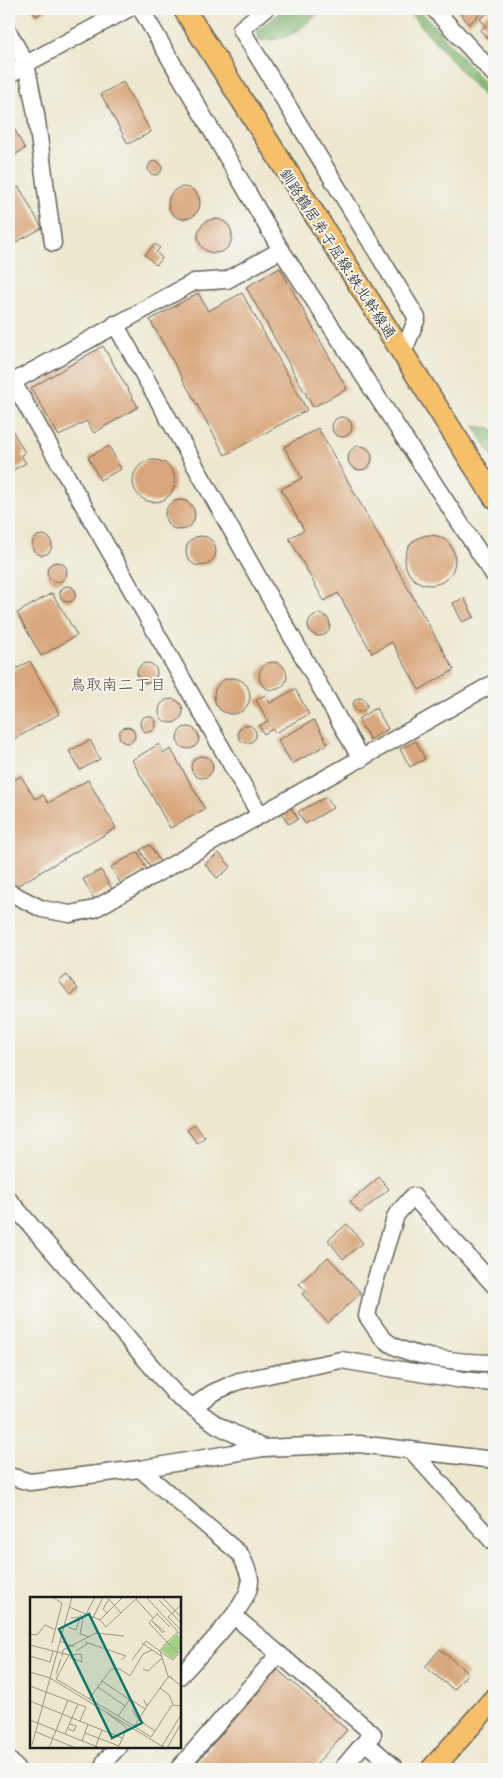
<svg xmlns="http://www.w3.org/2000/svg" width="503" height="1778" font-family="'Playpen Sans','Klee One',sans-serif">
  <rect width="100%" height="100%" fill="#f6f6f2"/>
  <filter id="ink" filterUnits="userSpaceOnUse"><feTurbulence type="fractalNoise" baseFrequency=".02" numOctaves="2"/><feDisplacementMap in="SourceGraphic" scale="10" xChannelSelector="R" yChannelSelector="G"/><feConvolveMatrix kernelMatrix="1 2 1 2 8 2 1 2 1" color-interpolation-filters="sRGB"/></filter>
  <filter id="wash" filterUnits="userSpaceOnUse"><feTurbulence type="fractalNoise" baseFrequency=".0096" numOctaves="4" result="noise"/><feDisplacementMap in="SourceGraphic" scale="20" xChannelSelector="R" yChannelSelector="G"/><feGaussianBlur stdDeviation="1.12" result="paint"/><feColorMatrix in="noise" values="0 0 0 0 0 0 0 0 0 0 0 0 0 0 0 0 0 1.4 0 .05"/><feComposite in="paint" operator="in"/></filter>
  <g filter="url(#wash)">
    <rect width="100%" height="100%" fill="#ece7cd"/>
    <g fill="#80b46f" stroke="#4e6846">
      <path d="M284 9H316L319 13C299 30 288 42 260 40L257 31Z"/>
      <path d="M406 9H419L494 94V108Z"/>
      <path d="M474 426 492 428 494 430V460Z"/>
    </g>
    <g id="blocks">
      <g fill="#d8a67a">
        <path d="M32 9H49L36 16Z"/>
        <path d="M461 9H486L469 24 458 11Z"/>
        <path d="M493 9H494V34L488 39 480 30 486 26 480 19Z"/>
        <path d="M123 82 151 132 128 144 101 94Z"/>
        <path d="M9 119 25 149 9 158Z"/>
        <circle cx="155" cy="168" r="7"/>
        <circle cx="184" cy="203" r="16"/>
        <path d="M19 187 42 228 9 246V192Z"/>
        <circle cx="215" cy="236" r="17"/>
        <path d="M155 244 160 248 156 252 162 258 156 265 145 255Z"/>
        <path d="M280 268 347 389 313 407 246 287Z"/>
        <path d="M198 293 208 311 242 293 307 410 225 455 150 320Z"/>
        <path d="M103 346 138 407 94 433 86 421 59 436 31 388Z"/>
        <circle cx="342" cy="427" r="10"/>
        <path d="M11 428 25 453 21 455 26 463 9 472V429Z"/>
        <path d="M318 428 454 670 419 690 392 642 372 653 338 593 324 601 289 538 304 530 281 489 302 478 284 447Z"/>
        <circle cx="360" cy="458" r="12"/>
        <path d="M109 446 121 469 100 480 88 457Z"/>
        <circle cx="154" cy="481" r="21"/>
        <circle cx="180" cy="515" r="15"/>
        <circle cx="430" cy="560" r="25"/>
        <circle cx="42" cy="545" r="10"/>
        <circle cx="201" cy="551" r="15"/>
        <circle cx="57" cy="572" r="10"/>
        <circle cx="68" cy="594" r="8"/>
        <path d="M52 593 77 635 41 656 17 613Z"/>
        <path d="M464 598 474 617 462 622 453 603Z"/>
        <circle cx="319" cy="625" r="11"/>
        <path d="M30 661 59 714 9 742V673Z"/>
        <circle cx="273" cy="676" r="14"/>
        <circle cx="147" cy="673" r="10"/>
        <circle cx="232" cy="696" r="18"/>
        <path d="M295 689 309 714 275 733 273 729 264 734 259 726 268 721 256 700 265 695 270 703Z"/>
        <circle cx="360" cy="705" r="7"/>
        <circle cx="171" cy="711" r="12"/>
        <path d="M376 708 388 729 370 740 358 719Z"/>
        <circle cx="148" cy="724" r="8"/>
        <path d="M314 720 328 744 292 764 278 740Z"/>
        <circle cx="247" cy="734" r="9"/>
        <circle cx="127" cy="735" r="8"/>
        <circle cx="188" cy="738" r="11"/>
        <path d="M90 740 100 759 80 770 69 751Z"/>
        <path d="M416 741 425 759 410 767 400 749Z"/>
        <path d="M159 744 164 753 171 749 205 809 170 828 132 760Z"/>
        <circle cx="202" cy="767" r="11"/>
        <path d="M21 776 35 799 43 795 48 803 88 780 116 828 15 887 9 877V783Z"/>
        <path d="M326 797 333 808 305 824 298 812Z"/>
        <path d="M290 806 298 819 288 824 281 811Z"/>
        <path d="M150 845 160 862 151 868 140 850Z"/>
        <path d="M138 852 147 870 121 884 111 867Z"/>
        <path d="M219 853 231 867 217 878 205 864Z"/>
        <path d="M101 870 112 889 94 899 83 879Z"/>
        <path d="M67 975 78 989 70 995 59 981Z"/>
        <path d="M194 1124 205 1137 197 1143 187 1130Z"/>
        <path d="M379 1177 389 1189 360 1213 350 1202Z"/>
        <path d="M347 1224 363 1243 343 1259 328 1240Z"/>
        <path d="M328 1257 361 1293 328 1323 302 1294 306 1291 299 1284Z"/>
        <path d="M440 1649 468 1673 454 1690 425 1667Z"/>
        <path d="M278 1670 347 1730 312 1769H191Z"/>
      </g>
    </g>
  </g>
  <g filter="url(#ink)">
    <use href="#blocks" fill-opacity="0" stroke="#65635a" stroke-width="1"/>
    <g fill="none" stroke-linecap="round" stroke-linejoin="round">
      <g stroke="#65635a" stroke-width="19">
        <g id="minor">
          <path d="M265 9 241 29 417 318 403 353"/>
          <path d="M434 9 494 74"/>
          <path d="M9 33 26 64 36 114 53 243"/>
          <path d="M9 75 26 64 128 9"/>
          <path d="M281 250 494 575"/>
          <path d="M115 324 361 759"/>
          <path d="M13 382 260 815"/>
          <path d="M9 384 194 282 227 280 281 250 141 9"/>
          <path d="M9 892 42 909 70 914 94 909 494 683"/>
          <path d="M9 1200 176 1395 217 1425 263 1448"/>
          <path d="M494 1285 413 1196 396 1215 373 1288 367 1316C372 1323 377 1332 383 1338 401 1358 468 1363 494 1363"/>
          <path d="M193 1407 212 1393 239 1381 341 1360 462 1380 494 1383"/>
          <path d="M411 1450 494 1543"/>
          <path d="M140 1469 240 1554C244 1562 249 1571 250 1580 252 1604 197 1657 180 1676"/>
          <path d="M9 1476 30 1482 140 1469 263 1448 359 1444 494 1460"/>
          <path d="M234 1616 279 1654"/>
          <path d="M9 1760 17 1769"/>
          <path d="M103 1769 105 1761 118 1747"/>
          <path d="M178 1769 279 1654 373 1734 365 1742"/>
          <path d="M342 1769 365 1742 396 1769"/>
        </g>
      </g>
      <g stroke="#65635a" stroke-width="24">
        <g id="major">
          <path d="M184 9 494 497"/>
          <path d="M432 1769 494 1699"/>
        </g>
      </g>
      <use href="#minor" stroke="#fff" stroke-width="16"/>
      <use href="#major" stroke="#f6c06b" stroke-width="21"/>
    </g>
  </g>
  <g text-anchor="middle" dominant-baseline="central" stroke-width="4" stroke-linejoin="round" paint-order="stroke">
    <g font-size="15" fill="#1c1c1c" stroke="#f6f6f2">
      <text transform="translate(339 253) rotate(57)">釧路鶴居弟子屈線:鉄北幹線通</text>
    </g>
    <g font-size="16" fill="#5e4c3d" stroke="#f6f6f2">
      <text x="118" y="683">鳥取南二丁目</text>
    </g>
  </g>
  <g transform="translate(30 1597)">
    <rect width="151" height="151" fill="#ece7cd"/>
    <path d="M147 37 151 42V51L143 62 131 53Z" fill="#a1d281"/>
    <path fill="none" stroke="#999686" stroke-width="1" d="M77 0 91 16M116 0 152 39M132 0 152 21M106 2 123 21M129 3 152 27M152 7 138 20 152 34M39 10 70 23 76 30 108 0M77 16 73 12 79 2M128 16 119 26 137 45 130 54M56 17 65 0M127 17 140 30M50 18 53 22 50 37 60 40M63 21 73 0M70 23 93 0M38 30 46 33 50 20 41 21M148 35 137 45 148 56M133 36 122 24 135 35M0 37 7 38 15 28 24 32M30 44 44 50M55 45 96 59 91 63M22 46 32 6 22 0M112 46 131 59M0 48 39 58 26 82 88 119M46 54 59 46M131 55 143 63 152 52M39 58 51 57 52 65 40 60M0 59 20 65 23 54M32 60 33 53 66 36 94 39M102 63 116 44 130 54 138 79 143 82M113 72 118 74 132 61M0 75 20 81 135 151M26 77 31 62M72 84 100 103M0 89 56 110 50 124M68 90 95 109M130 91 139 98 143 107M59 102 81 72H90L100 79 113 57 122 53M0 104 92 141M117 109 139 79 152 90M115 112 100 102 88 119 121 140 125 134M102 113 109 123 125 134 142 108 152 109M77 116 97 131 88 151M0 123 70 151M104 130 117 109 114 103M38 132 44 134 46 129 40 127M6 135 46 151M55 136 89 149M35 137 48 107M52 144 58 127M2 148 42 0M19 151 38 103M65 151 72 133M131 151 152 116M137 151 152 125"/>
    <path fill="#0f766e" fill-opacity="0.15" stroke="#0f766e" stroke-width="2.5" d="M59 17 112 126 82 141 29 32Z"/>
    <rect width="151" height="151" fill="none" stroke="#1c1c1c" stroke-width="2.5"/>
  </g>
  <rect width="503" height="1778" fill="none" stroke="#f6f6f2" stroke-width="30"/>
</svg>
